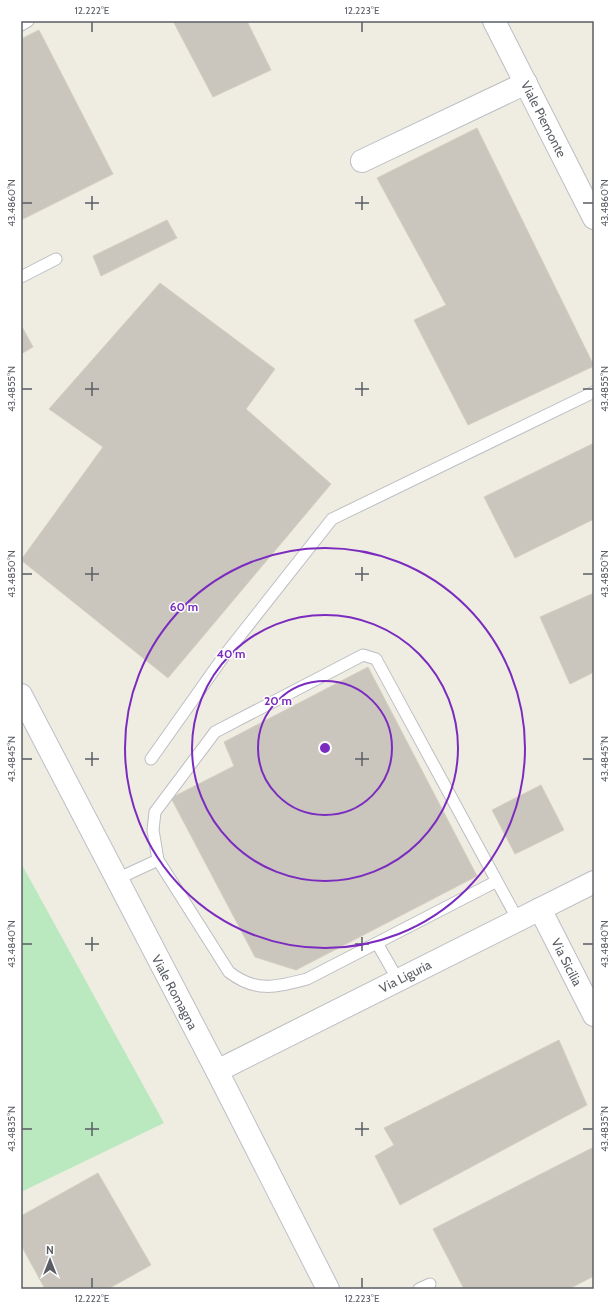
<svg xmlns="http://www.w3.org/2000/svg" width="615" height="1310" font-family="Cabin,sans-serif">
  <rect width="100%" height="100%" fill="#efede1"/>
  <path fill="#bbe9bf" d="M21 863 164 1123 21 1192Z"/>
  <g fill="#cac6be" stroke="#d4cfbf">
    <path d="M173 21H247L271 70 213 97Z"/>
    <path d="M39 30 113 174 21 220V39Z"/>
    <path d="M477 128 594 366 468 425 414 320 446 305 377 178Z"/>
    <path d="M167 220 177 238 101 276 93 256Z"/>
    <path d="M160 283 275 369 246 409 331 484 168 678 21 560 103 447 49 409Z"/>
    <path d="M21 325 33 347 21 354Z"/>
    <path d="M594 443V519L515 558 484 497Z"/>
    <path d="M594 593V672L570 684 540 617Z"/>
    <path d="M368 667 477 876 296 970 255 957 171 798 234 766 224 742Z"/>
    <path d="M541 785 564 830 515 854 492 810Z"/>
    <path d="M559 1040 587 1105 400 1205 375 1156 394 1145 384 1128Z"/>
    <path d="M594 1147V1276L569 1289H464L433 1229Z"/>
    <path d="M98 1173 151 1265 108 1289H45L21 1245V1216Z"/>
  </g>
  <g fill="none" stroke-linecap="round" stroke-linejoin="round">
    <g stroke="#bcbec4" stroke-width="13">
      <g id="service">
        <path d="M21 25 28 21"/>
        <path d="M21 277 56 259"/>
        <path d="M151 759 224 656 332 519 594 392"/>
        <path d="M117 879 158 860"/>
        <path d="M497 881 307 979C276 987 256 993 229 972L158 860 153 830 155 812 215 732 363 655 376 659 518 920"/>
        <path d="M377 943 398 980"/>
        <path d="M419 1289 430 1284"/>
      </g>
    </g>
    <g stroke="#bcbec4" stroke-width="24">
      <g id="minor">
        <path d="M494 21 594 218"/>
        <path d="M362 161 526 83"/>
        <path d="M540 909 594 1015"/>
        <path d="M217 1071 594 882"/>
      </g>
    </g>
    <g stroke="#bcbfc7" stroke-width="24">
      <path id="secondary" d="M21 695 217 1071 328 1289"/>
    </g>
    <use href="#service" stroke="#fff" stroke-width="11"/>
    <use href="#minor" stroke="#fff" stroke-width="22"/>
    <use href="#secondary" stroke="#fff" stroke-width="22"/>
  </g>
  <path fill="none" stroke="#5a5e64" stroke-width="1.5" d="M92 22V32M362 22V32M92 196V210M362 196V210M22 203H32M85 203H99M355 203H369M583 203H593M92 382V396M362 382V396M22 389H32M85 389H99M355 389H369M583 389H593M92 567V581M362 567V581M22 574H32M85 574H99M355 574H369M583 574H593M92 752V766M362 752V766M22 759H32M85 759H99M355 759H369M583 759H593M92 937V951M362 937V951M22 944H32M85 944H99M355 944H369M583 944H593M92 1122V1136M362 1122V1136M22 1129H32M85 1129H99M355 1129H369M583 1129H593M92 1278V1288M362 1278V1288"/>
  <g fill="none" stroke="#7b2cbf" stroke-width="2">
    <circle cx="325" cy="748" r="67"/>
    <circle cx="325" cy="748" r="133"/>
    <circle cx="325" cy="748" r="200"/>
  </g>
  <g text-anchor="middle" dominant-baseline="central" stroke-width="3" stroke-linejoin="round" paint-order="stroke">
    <g font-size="13" fill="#5a5e64" stroke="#fff">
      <text transform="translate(544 119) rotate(63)">Viale Piemonte</text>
      <text transform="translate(567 962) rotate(63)">Via Sicilia</text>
      <text transform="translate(405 976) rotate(-27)">Via Liguria</text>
      <text transform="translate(175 992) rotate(62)">Viale Romagna</text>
    </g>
  </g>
  <circle cx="325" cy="748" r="6" fill="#7b2cbf" stroke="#fff" stroke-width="2"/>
  <g font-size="12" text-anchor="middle" font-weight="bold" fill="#7b2cbf" stroke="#fff" stroke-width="3" stroke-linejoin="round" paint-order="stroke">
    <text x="184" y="611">60 m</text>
    <text x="231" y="658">40 m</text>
    <text x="278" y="705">20 m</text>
  </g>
  <rect width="615" height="1310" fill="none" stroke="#ffffff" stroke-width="44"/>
  <g transform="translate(50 1260)" stroke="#ffffff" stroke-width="3" paint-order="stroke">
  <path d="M0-3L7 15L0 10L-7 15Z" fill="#5a5e64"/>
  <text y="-6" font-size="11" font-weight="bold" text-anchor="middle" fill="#5a5e64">N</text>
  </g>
  <rect x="22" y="22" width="571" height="1266" fill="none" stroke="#5a5e64" stroke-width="1.5"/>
  <g font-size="10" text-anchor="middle" fill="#5a5e64">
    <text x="92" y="14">12.222°E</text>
    <text x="362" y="14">12.223°E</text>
    <text transform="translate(11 203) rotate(-90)" y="4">43.4860°N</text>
    <text transform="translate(604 203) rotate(-90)" y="4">43.4860°N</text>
    <text transform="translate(11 389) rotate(-90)" y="4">43.4855°N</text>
    <text transform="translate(604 389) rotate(-90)" y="4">43.4855°N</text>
    <text transform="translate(11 574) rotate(-90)" y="4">43.4850°N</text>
    <text transform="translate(604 574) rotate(-90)" y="4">43.4850°N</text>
    <text transform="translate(11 759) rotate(-90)" y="4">43.4845°N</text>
    <text transform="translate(604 759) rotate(-90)" y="4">43.4845°N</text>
    <text transform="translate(11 944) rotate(-90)" y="4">43.4840°N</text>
    <text transform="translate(604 944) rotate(-90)" y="4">43.4840°N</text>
    <text transform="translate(11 1129) rotate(-90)" y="4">43.4835°N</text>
    <text transform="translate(604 1129) rotate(-90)" y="4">43.4835°N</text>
    <text x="92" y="1302">12.222°E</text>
    <text x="362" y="1302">12.223°E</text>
  </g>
</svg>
